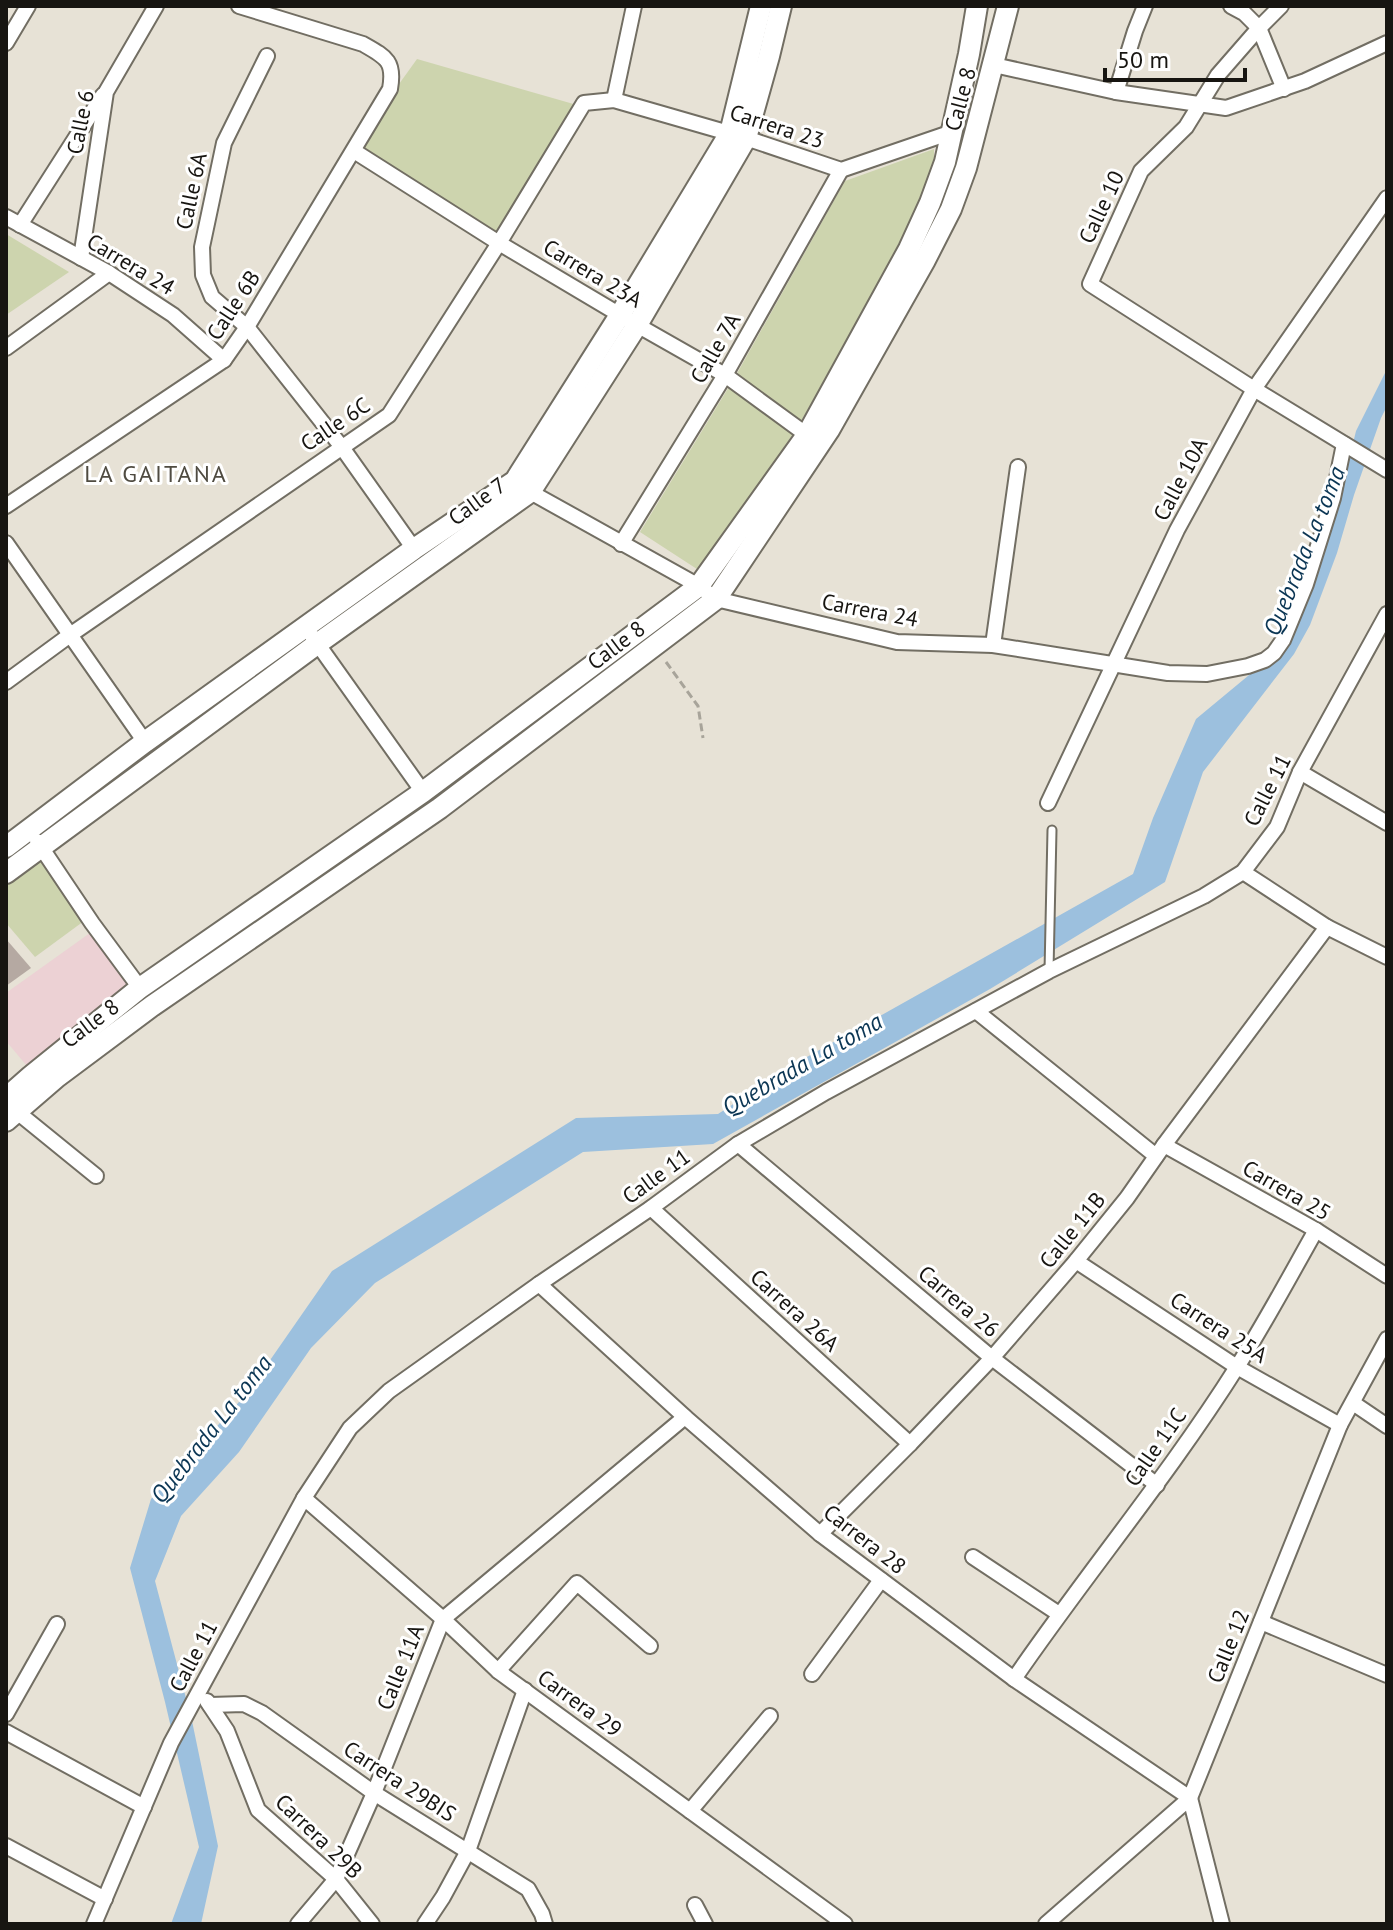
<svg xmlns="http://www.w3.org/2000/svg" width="1393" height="1930" font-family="'PT Sans',sans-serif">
  <rect width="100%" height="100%" fill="#e7e2d6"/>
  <path fill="#ecd1d4" d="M90 933 130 987 27 1066 6 1041V993Z"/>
  <g fill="#cdd4ae">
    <path d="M417 59 577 105 496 237 359 150 394 91Z"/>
    <path d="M934 149V165L923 202 902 246 797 428 700 571 640 532 735 377 845 181Z"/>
    <path d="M6 234 69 272 6 315Z"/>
    <path d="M41 856 84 921 35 957 6 923V881Z"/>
  </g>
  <path fill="#9cc0de" d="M1387 369V406L1381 418 1354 495 1337 553 1310 625 1294 654 1203 772 1165 882 990 989 713 1144 583 1152 375 1283 311 1348 239 1452 181 1516 155 1581 192 1721 218 1846 201 1924H171L199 1847 165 1702 130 1568 151 1499 248 1392 332 1271 576 1118 718 1114 798 1062 1133 874 1153 818 1196 719 1283 647 1316 575 1346 472 1356 431Z"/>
  <path fill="#b5a9a2" d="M6 939 31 968 6 986Z"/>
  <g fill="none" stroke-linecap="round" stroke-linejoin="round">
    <g stroke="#726e63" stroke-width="11">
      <path id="service" d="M1049 971 1052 830"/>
    </g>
    <g stroke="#726e63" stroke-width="18">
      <g id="minor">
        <path d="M1231 6 1244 13 1259 28 1284 89"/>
        <path d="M1281 6 1259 28 1218 75 1186 127 1141 171 1090 284 1254 389 1387 470"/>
        <path d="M6 43 28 6"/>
        <path d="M267 56 224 143 202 247 203 275 212 297 247 327 341 446 414 549"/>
        <path d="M994 65 1116 92 1226 108 1305 81 1387 43"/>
        <path d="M1116 92 1135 31 1145 6"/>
        <path d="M614 100 634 6"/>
        <path d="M354 151 499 243 637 325 725 375 807 435"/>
        <path d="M6 217 109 273 173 315 224 360"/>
        <path d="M20 225 103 95"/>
        <path d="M81 258 106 92 156 6"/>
        <path d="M6 348 109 273"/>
        <path d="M525 489 699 586 716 599 897 642 993 645 1168 673 1207 674 1248 666 1265 660 1274 653 1283 640 1306 584 1333 498 1344 444"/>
        <path d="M6 506 224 360 247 327 390 89C395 61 386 57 363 44L239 6"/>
        <path d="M6 543 145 742"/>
        <path d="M621 544 725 375 841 170"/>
        <path d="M312 636 423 792"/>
        <path d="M993 645 1018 467"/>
        <path d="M6 682 70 635 389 415 499 243 584 103 614 100 746 138 841 170 952 132"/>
        <path d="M1300 772 1387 823"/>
        <path d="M1048 803 1177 530 1254 389 1387 198"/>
        <path d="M37 841 92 923 140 988"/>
        <path d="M1243 872 1327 927 1387 957"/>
        <path d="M976 1011 1156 1156"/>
        <path d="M16 1111 96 1176"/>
        <path d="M738 1144 992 1358 1157 1485"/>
        <path d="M1164 1145 1316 1230 1387 1276"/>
        <path d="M651 1208 910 1444"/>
        <path d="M1076 1261 1237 1367 1340 1425"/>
        <path d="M539 1284 685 1417 820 1534 1014 1679 1190 1798"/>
        <path d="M1353 1403 1387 1426"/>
        <path d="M304 1498 443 1619 498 1671 845 1924"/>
        <path d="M820 1534 910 1444 992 1358 1076 1261 1127 1198 1164 1145 1327 927"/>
        <path d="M973 1557 1059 1614"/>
        <path d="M1261 1622 1387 1675"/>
        <path d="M498 1671 577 1583 650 1646"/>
        <path d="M812 1674 881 1580"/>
        <path d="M1014 1679C1086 1574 1169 1475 1237 1367 1265 1323 1290 1276 1316 1230"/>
        <path d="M207 1701 227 1731 258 1810 336 1879 372 1924"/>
        <path d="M210 1705 244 1704 262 1713 374 1793 528 1889 542 1914 545 1924"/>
        <path d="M6 1714 57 1624"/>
        <path d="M6 1732 144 1807"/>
        <path d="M1190 1798 1222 1924"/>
        <path d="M690 1811 770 1716"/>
        <path d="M6 1846 105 1899"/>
        <path d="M695 1905 705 1924"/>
        <path d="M94 1924 171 1743 304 1498 350 1428 389 1391 539 1284 651 1208 738 1144 826 1092 1049 971 1204 896 1243 872 1277 827 1300 772 1387 614"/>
        <path d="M298 1924 336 1879 374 1793 443 1619 685 1417"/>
        <path d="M425 1924 443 1897 468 1851 525 1690"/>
        <path d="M1046 1924 1190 1798 1340 1425 1387 1339"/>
      </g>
    </g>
    <g stroke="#726e63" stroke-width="24">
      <g id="secondary">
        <path d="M6 847 145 742 414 549 515 481 620 315 730 133 761 6"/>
        <path d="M6 873 317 644 530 492 637 325 746 138 769 56 781 6"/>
        <path d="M6 1098 31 1076 140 988 423 792 699 586 807 435 909 249 930 203 945 162 969 54 977 6"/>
        <path d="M6 1121 57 1077 152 1006 440 808 716 599 829 430 925 260 951 209 966 168 1008 6"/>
      </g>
    </g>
    <path stroke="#a8a49a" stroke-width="3" stroke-dasharray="8 4" stroke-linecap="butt" d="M666 662 698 706 703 738"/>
    <use href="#service" stroke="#fff" stroke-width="7"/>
    <use href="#minor" stroke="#fff" stroke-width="14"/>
    <use href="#secondary" stroke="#fff" stroke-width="20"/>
  </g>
  <g text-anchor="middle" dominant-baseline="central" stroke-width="6" stroke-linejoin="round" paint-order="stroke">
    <g font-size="22" fill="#171511" stroke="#fff">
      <text transform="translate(960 99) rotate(-75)">Calle 8</text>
      <text transform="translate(80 122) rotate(-79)">Calle 6</text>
      <text transform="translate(777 126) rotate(18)">Carrera 23</text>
      <text transform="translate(191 191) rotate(-78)">Calle 6A</text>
      <text transform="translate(1101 207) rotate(-65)">Calle 10</text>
      <text transform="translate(131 264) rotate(31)">Carrera 24</text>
      <text transform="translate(593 273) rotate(31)">Carrera 23A</text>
      <text transform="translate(233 305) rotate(-57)">Calle 6B</text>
      <text transform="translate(715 348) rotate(-60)">Calle 7A</text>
      <text transform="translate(335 424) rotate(-34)">Calle 6C</text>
      <text transform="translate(1180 479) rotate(-62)">Calle 10A</text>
      <text transform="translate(477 501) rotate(-36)">Calle 7</text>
      <text transform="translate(870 610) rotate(11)">Carrera 24</text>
      <text transform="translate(616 645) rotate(-37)">Calle 8</text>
      <text transform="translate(1267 790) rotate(-63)">Calle 11</text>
      <text transform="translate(90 1023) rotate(-37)">Calle 8</text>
      <text transform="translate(656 1176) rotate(-36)">Calle 11</text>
      <text transform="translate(1287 1190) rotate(30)">Carrera 25</text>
      <text transform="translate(1072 1230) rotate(-51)">Calle 11B</text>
      <text transform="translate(959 1301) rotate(40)">Carrera 26</text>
      <text transform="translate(795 1310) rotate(42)">Carrera 26A</text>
      <text transform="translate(1219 1327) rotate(33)">Carrera 25A</text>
      <text transform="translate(1155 1447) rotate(-55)">Calle 11C</text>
      <text transform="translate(865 1539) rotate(38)">Carrera 28</text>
      <text transform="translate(1228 1646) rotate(-68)">Calle 12</text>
      <text transform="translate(193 1656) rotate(-62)">Calle 11</text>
      <text transform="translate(400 1667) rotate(-68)">Calle 11A</text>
      <text transform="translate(580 1703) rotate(36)">Carrera 29</text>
      <text transform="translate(400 1781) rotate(33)">Carrera 29BIS</text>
      <text transform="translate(319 1836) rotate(44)">Carrera 29B</text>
    </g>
    <g font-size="24" letter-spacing="2" fill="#4f4b41" stroke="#fff">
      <text x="156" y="473">LA GAITANA</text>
    </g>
    <g font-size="24" font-style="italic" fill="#0b3654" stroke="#fff">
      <text transform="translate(1304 551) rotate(-68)">Quebrada La toma</text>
      <text transform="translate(802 1064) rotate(-30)">Quebrada La toma</text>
      <text transform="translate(211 1429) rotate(-52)">Quebrada La toma</text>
    </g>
  </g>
  <rect width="1393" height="1930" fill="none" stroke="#171511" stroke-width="16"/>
  <path d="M1105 68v12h140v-12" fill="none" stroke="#171511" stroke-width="4"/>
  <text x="1117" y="68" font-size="24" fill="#171511" stroke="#ffffff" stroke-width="6" paint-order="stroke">50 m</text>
</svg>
